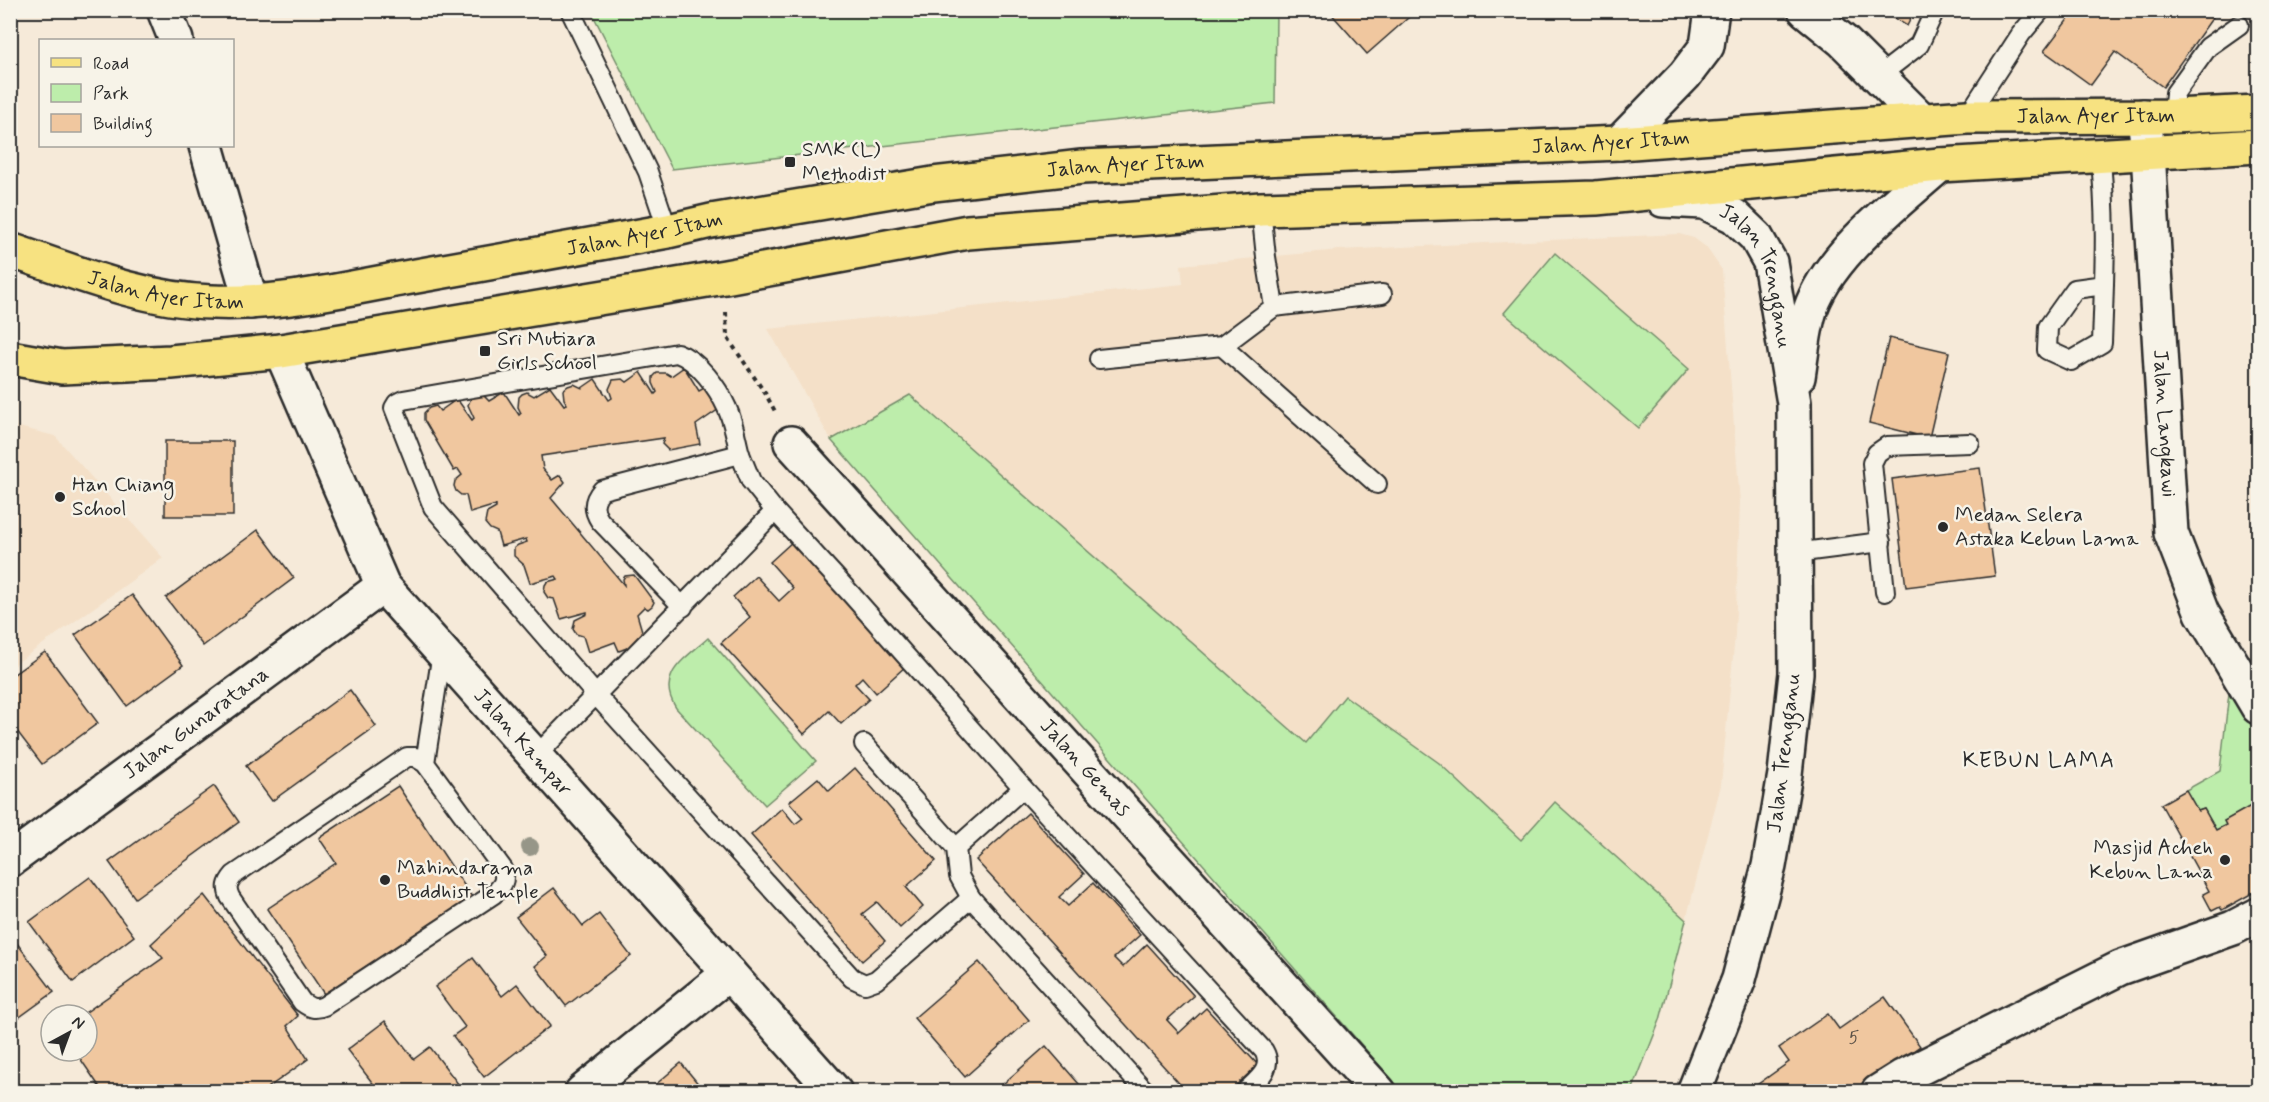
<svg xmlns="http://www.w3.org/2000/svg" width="2269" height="1102" font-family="Mynerve,sans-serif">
  <rect width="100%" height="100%" fill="#f6ead9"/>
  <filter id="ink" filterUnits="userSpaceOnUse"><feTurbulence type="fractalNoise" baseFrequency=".0167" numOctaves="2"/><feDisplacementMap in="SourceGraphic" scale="12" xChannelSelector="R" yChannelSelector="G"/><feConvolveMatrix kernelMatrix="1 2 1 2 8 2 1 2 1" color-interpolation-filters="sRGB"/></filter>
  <g filter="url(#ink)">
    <g fill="#f4e0c8">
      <path d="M1679 234 1694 238 1706 247 1722 270 1740 503 1735 635 1721 785 1660 1020 1632 1091H1402L831 440 768 329 1183 284 1181 265 1339 250Z"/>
      <path d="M11 425 55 436 163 558 11 667Z"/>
    </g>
    <g fill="#bdedab" stroke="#748c6b" stroke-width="1.5">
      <path d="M591 11H1276L1275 103 672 169Z"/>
      <path d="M1555 253 1689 369 1638 428 1504 313Z"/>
      <path d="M910 395 1306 743 1345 696 1439 763 1521 840 1555 802 1686 920 1660 1020 1632 1091H1402L831 440Z"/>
      <path d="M708 638 816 761 765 805 676 708C655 675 685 659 708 638Z"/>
      <path d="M2229 693 2258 734V802L2224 821 2226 825 2216 830 2204 809 2198 811 2186 790 2220 771Z"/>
    </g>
    <g fill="#f0c79f" stroke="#2b2b2b" stroke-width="1.5">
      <path d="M1328 10H1417L1367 54Z"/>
      <path d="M1881 10H1915L1907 26Z"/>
      <path d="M2075 10H2218L2163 87 2115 52 2091 85 2044 51Z"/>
      <path d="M1889 338 1949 352 1929 438 1869 423Z"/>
      <path d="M684 367 699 391 706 387 719 409 696 425 700 444 668 450 662 444 664 438 541 456 543 469 552 480 560 475 565 482 551 498 624 585 623 579 625 576 634 575 654 602 652 606 648 609 644 607 637 614 645 641 619 651 615 642 588 652 583 636 576 634 573 629 575 620 587 614V612L561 619 554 599 548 598 544 592 545 585 547 582 558 579 556 576 530 583 524 565 514 556V548L518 545 527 542 526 539 501 546 497 532 490 529 485 523 487 513 496 508V505L470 513 466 495H461L456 491 454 486 455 481 462 475 458 469 454 471 424 420V413L429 408 436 406 440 411 457 399 472 420 474 418 468 405 472 396 478 394 484 396 489 401 504 392 519 415 521 413 518 407 519 397 522 394 527 392 534 396 550 386 564 405 567 404 564 399 563 390 568 386 574 384 582 388 595 379 609 400 612 398 609 389 613 380 623 379 627 382 641 372 655 394 657 392 653 383V377L657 373H666L671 376Z"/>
      <rect x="165" y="441" width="68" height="75"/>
      <path d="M1980 468 1995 576 1906 587 1892 479Z"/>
      <path d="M258 530 294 578 203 646 166 598Z"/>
      <path d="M793 541 906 666 876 693 862 677 855 684 869 699 841 724 829 711 804 734 721 643 750 617 733 597 756 576 779 601 793 588 770 562Z"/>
      <path d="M132 595 183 665 127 706 75 635Z"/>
      <path d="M45 652 98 723 42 764 10 722V677Z"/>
      <path d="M350 690 376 726 272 801 246 766Z"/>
      <path d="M855 768 936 861 906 887 923 907 900 928 877 902 862 914 885 941 862 961 751 835 782 808 795 824 803 818 789 802 818 778 829 791Z"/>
      <path d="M214 786 239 822 135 898 109 862Z"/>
      <path d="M398 786 472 897 324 994 267 909 336 863 319 838Z"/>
      <path d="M2186 790 2198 811 2204 809 2216 830 2226 825 2224 821 2258 802V890L2222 910 2220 907 2212 911 2203 894 2209 891 2161 804Z"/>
      <path d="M1028 813 1084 874 1059 897 1068 906 1093 883 1140 935 1114 958 1123 967 1147 944 1194 996 1167 1020 1179 1033 1206 1008 1258 1065 1229 1092H1187L976 860Z"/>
      <path d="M90 877 134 936 73 982 29 922Z"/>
      <path d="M554 888 583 926 599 914 631 956 566 1006 535 966 547 956 516 917Z"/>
      <path d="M204 895 298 1016 287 1026 308 1059 262 1092H103L75 1051H87V1015H82L163 958 151 944Z"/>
      <path d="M10 934 54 992 10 1024Z"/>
      <path d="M473 958 502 996 517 984 550 1026 484 1077 453 1036 465 1027 435 987Z"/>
      <path d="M979 962 1029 1020 965 1077 914 1018Z"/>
      <path d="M1885 997 1920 1046 1854 1092H1747L1789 1062 1779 1048 1828 1014 1839 1029Z"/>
      <path d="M385 1021 414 1059 430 1047 462 1089 460 1092H376L378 1090 347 1050Z"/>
      <path d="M1046 1046 1086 1092H994Z"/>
      <path d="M681 1063 705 1092H647Z"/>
    </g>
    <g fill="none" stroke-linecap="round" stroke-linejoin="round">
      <g stroke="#2b2b2b" stroke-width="22">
        <g id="lane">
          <path d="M570 10 648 172 668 231"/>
          <path d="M1879 76 1919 45 1935 10"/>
          <path d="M2173 116 2175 93 2208 47 2239 25"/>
          <path d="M1967 117 2021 34 2041 10"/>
          <path d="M2100 155C2108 217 2104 281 2102 343L2071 361 2047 350 2048 327 2075 289 2104 285"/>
          <path d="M1261 209 1266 257 1274 307"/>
          <path d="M1222 346 1377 484"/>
          <path d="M1099 359 1222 346 1274 307 1382 294"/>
          <path d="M740 454 751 481 775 511"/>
          <path d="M1795 553 1881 542"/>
          <path d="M1885 592 1872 463 1877 453 1887 446 1970 443"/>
          <path d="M683 607 600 521C592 509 593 500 602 490L740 454C736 439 734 423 727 408 718 388 698 360 677 353L403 400 397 403 394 408 433 507 596 695 852 978 865 984 876 980 971 898 1146 1092"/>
          <path d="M864 744 956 848"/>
          <path d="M536 756 775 511 851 594 1023 788 1264 1051C1274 1069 1257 1080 1245 1092"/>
          <path d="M425 763 415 757H407L234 875C227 883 226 888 230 897L302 1002C310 1008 315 1010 324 1006L494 894C503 885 506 881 503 869L425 763 442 652"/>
          <path d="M971 898 959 876 956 848 1023 788"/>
        </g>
      </g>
      <g stroke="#2b2b2b" stroke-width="38">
        <g id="street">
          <path d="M164 10 176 40"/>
          <path d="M1805 10 1843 41 1922 120"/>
          <path id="s1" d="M2144 116 2148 152 2171 533 2202 613 2258 707"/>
          <path d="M1619 143 1685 75 1707 46 1712 10"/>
          <path d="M206 146 251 302"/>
          <path id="s2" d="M281 351 383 586 835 1092"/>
          <path id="s3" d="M791 443 1379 1092"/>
          <path id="s4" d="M10 860 383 586"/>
          <path d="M582 1092 729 973"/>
          <path d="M1878 1092 1902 1077 2120 968 2233 928 2258 915"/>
        </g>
      </g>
      <g stroke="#2b2b2b" stroke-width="38">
        <g id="secondary">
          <path id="s5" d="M1663 200 1704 202 1734 216 1756 237 1770 262 1794 403 1796 673 1785 774 1769 866 1739 979 1694 1092"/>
          <path d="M1798 377C1801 358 1803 337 1808 317 1823 259 1896 204 1940 165"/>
        </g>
      </g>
      <g stroke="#2b2b2b" stroke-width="38">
        <g id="primary">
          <path id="s6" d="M10 250C75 272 142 300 212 302 276 305 341 290 405 278 492 263 580 247 668 231L711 221 933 184 1082 167 1619 143 1967 117 2173 116 2258 112"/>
          <path d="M10 358 62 367 171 362 281 351 725 277 968 232 1261 209 1596 198 1940 165 2258 146"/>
        </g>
      </g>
      <path stroke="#2b2b2b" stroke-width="4" stroke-dasharray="4.5 4.5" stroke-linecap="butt" d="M726 312 727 337 765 393 776 413"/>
      <use href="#lane" stroke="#f7f3e8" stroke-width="18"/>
      <use href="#street" stroke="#f7f3e8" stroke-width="33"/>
      <use href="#secondary" stroke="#f7f3e8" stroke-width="33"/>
      <use href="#primary" stroke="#f7e281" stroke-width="33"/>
    </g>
    <circle fill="#969688" cx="530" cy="847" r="9"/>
  </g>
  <g fill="#2b2b2b" stroke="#f7f3e8" stroke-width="2">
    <rect x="784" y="156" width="12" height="12" rx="3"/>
    <rect x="479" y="345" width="12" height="12" rx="3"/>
    <circle cx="60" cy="497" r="6"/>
    <circle cx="1943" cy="527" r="6"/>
    <circle cx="2225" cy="860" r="6"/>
    <circle cx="385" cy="880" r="6"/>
  </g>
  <g text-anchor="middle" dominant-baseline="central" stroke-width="5" stroke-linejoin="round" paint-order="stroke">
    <g font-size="18" fill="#5c5248">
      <text x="1854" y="1038">5</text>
    </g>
    <g font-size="21" fill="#2b2b2b" stroke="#f7f3e8">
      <text stroke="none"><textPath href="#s6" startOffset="2106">Jalan Ayer Itam</textPath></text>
      <text stroke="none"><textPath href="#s6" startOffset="1620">Jalan Ayer Itam</textPath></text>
      <text stroke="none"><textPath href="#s6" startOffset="1134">Jalan Ayer Itam</textPath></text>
      <text stroke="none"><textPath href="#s6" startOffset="648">Jalan Ayer Itam</textPath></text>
      <text stroke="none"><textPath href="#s5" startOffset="140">Jalan Trengganu</textPath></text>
      <text stroke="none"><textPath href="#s6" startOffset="162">Jalan Ayer Itam</textPath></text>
      <text stroke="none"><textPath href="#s1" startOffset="308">Jalan Langkawi</textPath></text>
      <text stroke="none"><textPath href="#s4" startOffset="231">Jalan Gunaratana</textPath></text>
      <text stroke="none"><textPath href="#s2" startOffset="466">Jalan Kampar</textPath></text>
      <text transform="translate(1784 753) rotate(-83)">Jalan Trengganu</text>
      <text stroke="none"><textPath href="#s3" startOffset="438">Jalan Gemas</textPath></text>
    </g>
    <g font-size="21" fill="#2b2b2b" stroke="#f7f3e8" text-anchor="start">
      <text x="802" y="150">SMK (L)<tspan x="802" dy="24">Methodist</tspan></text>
      <text x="497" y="339">Sri Mutiara<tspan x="497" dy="24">Girls School</tspan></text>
      <text x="72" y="485">Han Chiang<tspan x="72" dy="24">School</tspan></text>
      <text x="1955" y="515">Medan Selera<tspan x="1955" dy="24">Astaka Kebun Lama</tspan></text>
      <text x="2213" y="848" text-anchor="end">Masjid Acheh<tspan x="2213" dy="24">Kebun Lama</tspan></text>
      <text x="397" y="868">Mahindarama<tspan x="397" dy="24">Buddhist Temple</tspan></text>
    </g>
    <g font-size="22" letter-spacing="1.5" fill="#2b2b2b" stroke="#f7f3e8">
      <text x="2039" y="761">KEBUN LAMA</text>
    </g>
  </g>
  <rect width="2269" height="1102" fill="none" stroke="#f7f3e8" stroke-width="36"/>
  <rect x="18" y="18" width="2233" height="1066" fill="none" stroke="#2b2b2b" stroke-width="2" filter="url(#ink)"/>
  <rect x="39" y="39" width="195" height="108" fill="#f7f3e8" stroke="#a5a39c" stroke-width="1.5"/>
  <rect x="51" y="58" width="30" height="9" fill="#f7e281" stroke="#a5a39c" stroke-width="1.5"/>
  <text x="93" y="69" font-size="18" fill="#2b2b2b">Road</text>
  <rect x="51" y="84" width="30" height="18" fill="#bdedab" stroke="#a5a39c" stroke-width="1.5"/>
  <text x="93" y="99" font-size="18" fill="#2b2b2b">Park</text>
  <rect x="51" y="114" width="30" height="18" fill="#f0c79f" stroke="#a5a39c" stroke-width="1.5"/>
  <text x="93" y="129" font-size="18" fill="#2b2b2b">Building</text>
  <g transform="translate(69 1033) rotate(41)"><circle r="28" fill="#f7f3e8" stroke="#a5a39c" stroke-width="1.5"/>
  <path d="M0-4.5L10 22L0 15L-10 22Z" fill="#2b2b2b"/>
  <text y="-9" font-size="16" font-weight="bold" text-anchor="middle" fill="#2b2b2b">N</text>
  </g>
</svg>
